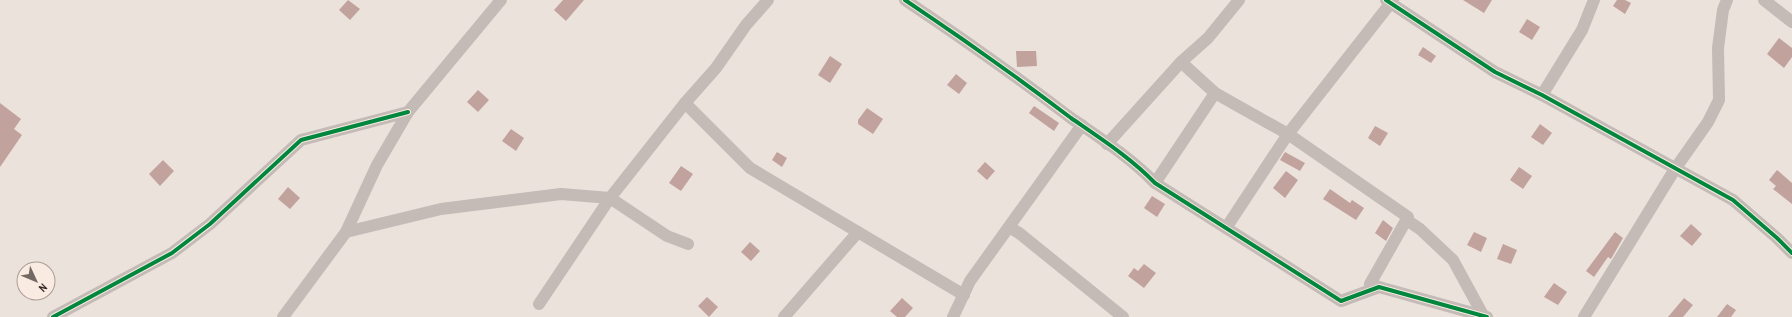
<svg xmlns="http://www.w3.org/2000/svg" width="1792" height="317" font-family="'Archivo Narrow',sans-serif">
  <rect width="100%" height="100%" fill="#ece2dc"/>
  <g fill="#c1a29d">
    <path d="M348 0 360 9 350 20 339 10Z"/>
    <path d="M563 0H584L566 21 554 10Z"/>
    <path d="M1463 0H1492L1484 13Z"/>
    <path d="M1617 0H1625L1631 3 1625 14 1613 6Z"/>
    <path d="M1527 19 1540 27 1532 40 1519 32Z"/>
    <path d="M1779 38 1792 48V57L1784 68 1767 54Z"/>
    <path d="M1423 47 1436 56 1431 63 1418 55Z"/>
    <path d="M1016 51H1036L1037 66 1017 67Z"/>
    <path d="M830 56 842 64 830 83 818 75Z"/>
    <path d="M956 74 967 83 959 94 947 85Z"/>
    <path d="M478 90 489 100 478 112 467 102Z"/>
    <path d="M0 103 21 119 14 129 22 135 0 167Z"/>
    <path d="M1034 106 1059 123 1054 131 1029 113Z"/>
    <path d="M867 108 883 119 873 134 858 124V120Z"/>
    <path d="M1540 124 1552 133 1543 145 1531 137Z"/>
    <path d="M1375 126 1388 133 1380 146 1368 138Z"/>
    <path d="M511 129 524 138 516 151 502 141Z"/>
    <path d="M777 152 787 158 782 167 772 160Z"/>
    <path d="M1285 152 1305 163 1300 171 1280 160Z"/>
    <path d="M163 160 174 171 160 186 149 174Z"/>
    <path d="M985 162 995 171 987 180 977 171Z"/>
    <path d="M681 166 693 174 681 191 669 183Z"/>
    <path d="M1519 167 1532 176 1523 189 1510 180Z"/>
    <path d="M1777 170 1792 183V204L1773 189 1776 186 1769 180Z"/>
    <path d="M1286 171 1298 180 1285 198 1273 188Z"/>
    <path d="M288 187 300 198 290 209 278 199Z"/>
    <path d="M1330 189 1350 203 1352 200 1364 208 1356 220 1323 199Z"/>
    <path d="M1152 196 1165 204 1157 217 1144 208Z"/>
    <path d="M1383 220 1393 228 1386 241 1375 233Z"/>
    <path d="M1691 224 1702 234 1692 246 1680 236Z"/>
    <path d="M1474 232 1487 238 1481 252 1467 245Z"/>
    <path d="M1615 232 1623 238 1611 259 1608 257 1594 277 1586 271Z"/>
    <path d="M750 242 760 251 751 261 741 252Z"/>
    <path d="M1503 244 1517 250 1511 264 1497 259Z"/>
    <path d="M1144 264 1156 273 1144 288 1128 276 1134 268 1138 271Z"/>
    <path d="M1554 283 1567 292 1558 305 1544 297Z"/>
    <path d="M707 297 718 307 709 317 698 306Z"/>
    <path d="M902 298 913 308 905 317H897L890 311Z"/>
    <path d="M1684 298 1693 305 1683 317H1668Z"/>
    <path d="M1727 304 1736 310 1731 317H1717Z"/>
  </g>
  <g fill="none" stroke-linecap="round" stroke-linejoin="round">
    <g stroke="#c4bab6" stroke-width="12">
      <path d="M905 0C962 38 1017 77 1071 118 1100 138 1131 158 1155 183L1341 301 1379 287 1487 317"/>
      <path d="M1386 0 1495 72 1542 95 1733 200 1777 238 1792 253"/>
      <path d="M1764 0 1792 22"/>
      <path d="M1181 62 1215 93 1288 134 1408 217 1370 284 1379 287"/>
      <path d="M1542 95 1582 30 1594 0"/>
      <path d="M685 103 750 168 964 295"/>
      <path d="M1107 144 1181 62 1208 38 1239 0"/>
      <path d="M1155 183 1215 93"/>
      <path d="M1408 221 1420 229 1453 260 1483 315"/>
      <path d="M1009 227 1019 233 1123 317"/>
      <path d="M1226 228 1288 134 1393 0"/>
      <path d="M346 232 441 209 561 194 610 198 667 236 688 244"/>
      <path d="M539 304 610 198 685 103 716 68 746 25 768 0"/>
      <path d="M53 317 172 253 210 224 301 140 408 112"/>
      <path d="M283 317 346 232 377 165 408 112 501 0"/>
      <path d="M784 317 858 232"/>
      <path d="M953 317 970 281 1082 125"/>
      <path d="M1584 317 1675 169 1708 122 1719 100 1718 48 1723 10 1727 0"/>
    </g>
    <g stroke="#faebe2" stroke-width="6">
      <g id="cycleway">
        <path d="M905 0C962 38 1017 77 1071 118 1100 138 1131 158 1155 183L1341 301 1379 287 1487 317"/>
        <path d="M1386 0 1495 72 1542 95 1733 200 1777 238 1792 253"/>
        <path d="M53 317 172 253 210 224 301 140 408 112"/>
      </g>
    </g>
    <use href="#cycleway" stroke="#00873e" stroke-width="4"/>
  </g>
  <g transform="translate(36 281) rotate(134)"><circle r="19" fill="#faebe2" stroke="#ab9d96"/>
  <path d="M0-3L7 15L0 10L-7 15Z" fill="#746865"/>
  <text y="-6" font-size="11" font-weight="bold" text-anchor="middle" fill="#342725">N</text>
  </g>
</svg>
